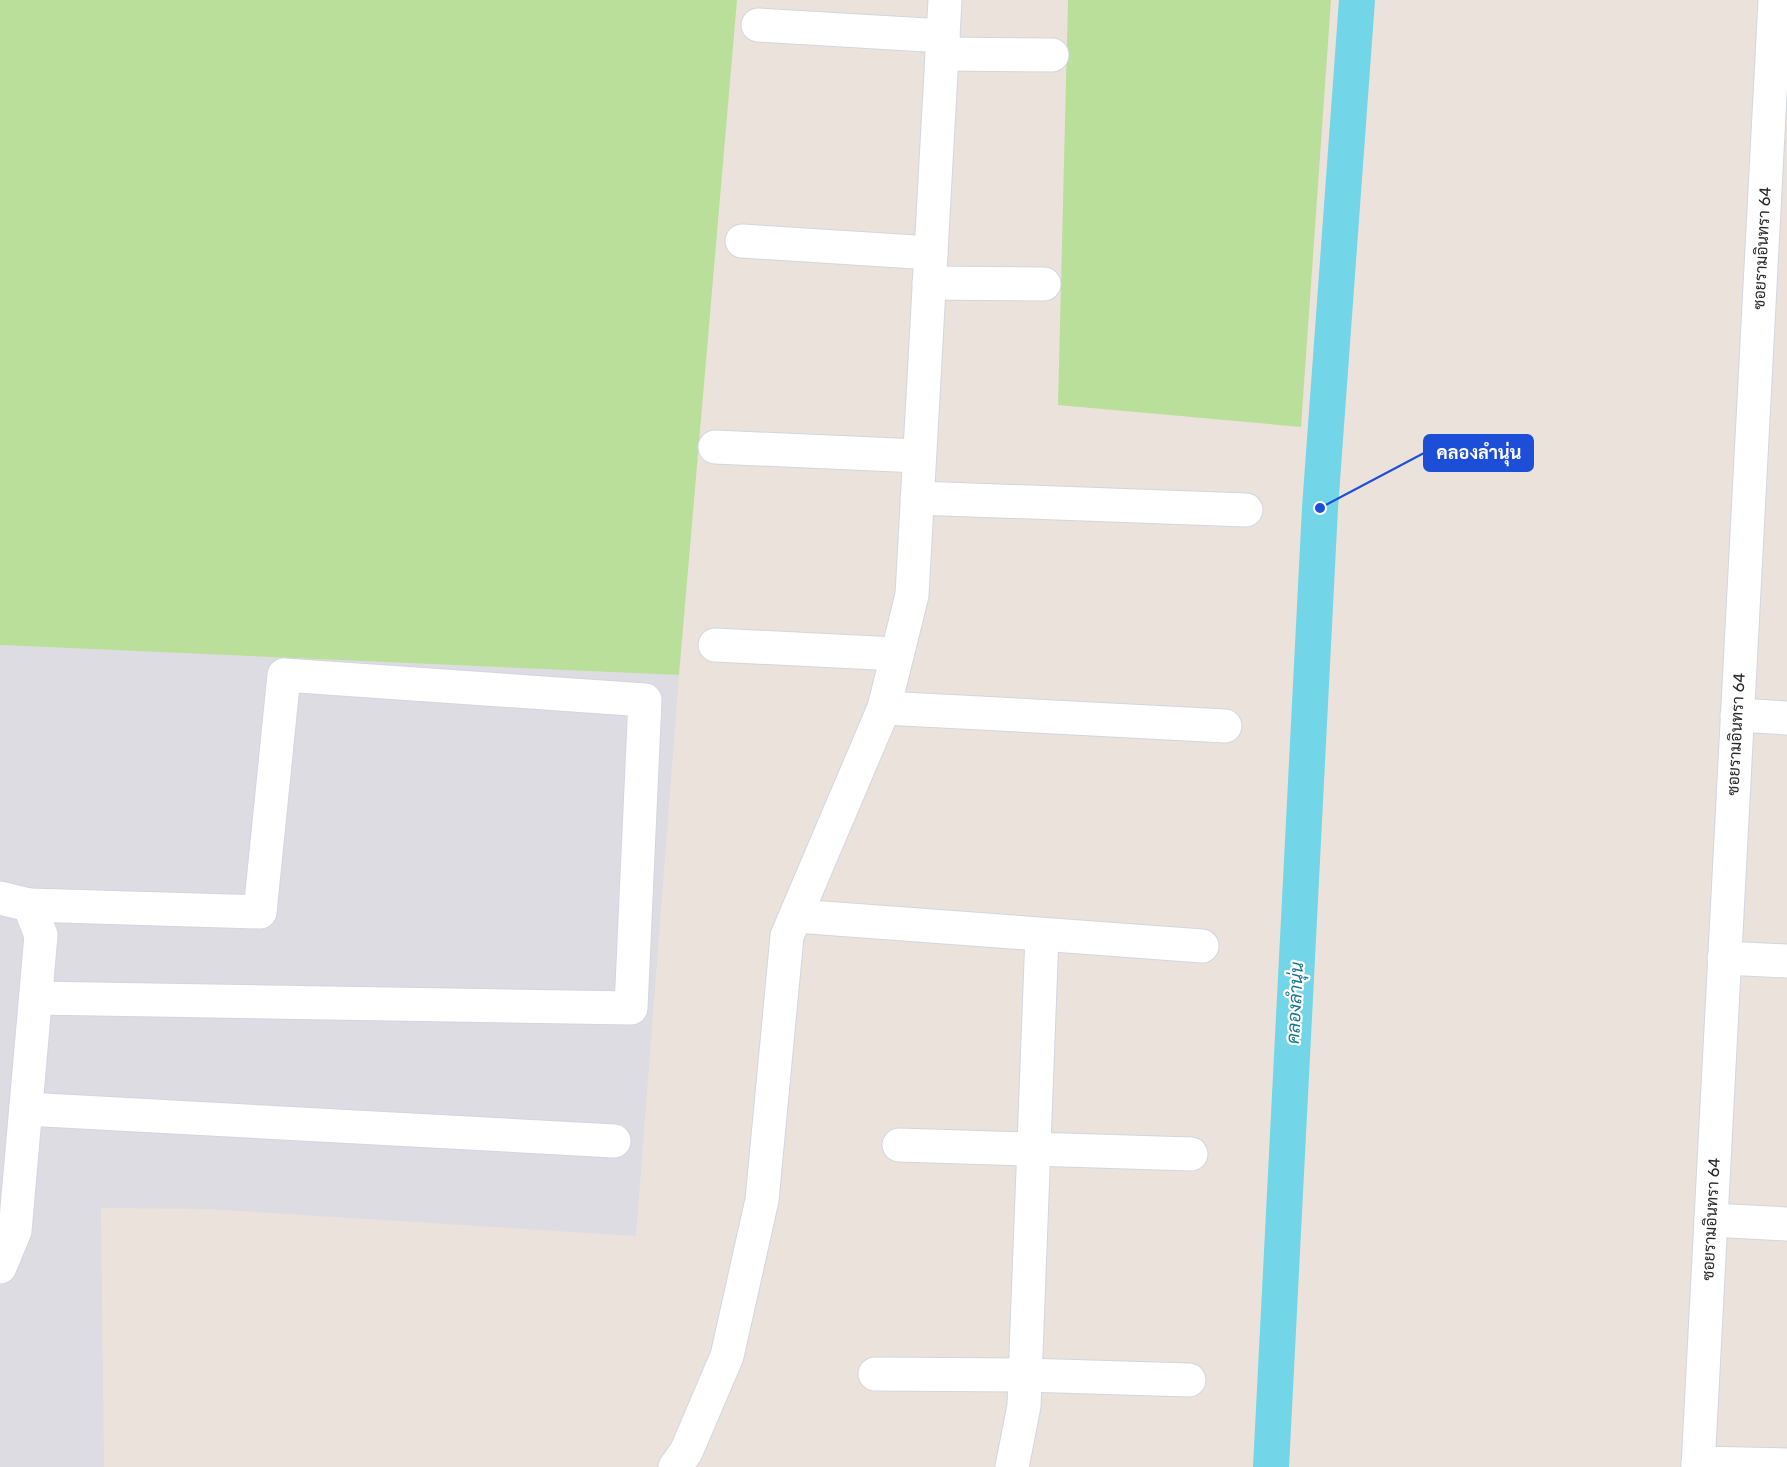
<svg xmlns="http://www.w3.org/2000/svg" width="1787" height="1467" font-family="Rubik,Sarabun,sans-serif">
  <rect width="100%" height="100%" fill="#ebe3db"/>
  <path fill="#dddce3" d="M0 645 679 675 636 1236 207 1209 101 1208 104 1467H0Z"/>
  <g fill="#b9df9a">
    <path d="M0 0H737L679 675 0 645Z"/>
    <path d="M1068 0H1331L1301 427 1058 405Z"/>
  </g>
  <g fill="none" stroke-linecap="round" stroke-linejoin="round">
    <path stroke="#73d5e8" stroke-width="36" d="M1271 1467 1320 508 1357 0"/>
    <g stroke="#d1d6e1" stroke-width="35">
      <g id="minor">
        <path d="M758 25 943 36"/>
        <path d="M942 54 1052 55"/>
        <path d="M742 241 931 253"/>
        <path d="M929 283 1044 284"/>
        <path d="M715 447 919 456"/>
        <path d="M917 498 1246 510"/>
        <path d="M715 645 896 654"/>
        <path d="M884 708 1225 726"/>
        <path d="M1737 715 1787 718"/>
        <path d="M0 898 29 905 41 935 15 1231 0 1267"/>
        <path d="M29 905 260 912 284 675 645 700 631 1008 36 998"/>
        <path d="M796 916 1202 946"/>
        <path d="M1724 958 1787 961"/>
        <path d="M26 1109 614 1141"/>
        <path d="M899 1145 1191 1154"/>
        <path d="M1711 1220 1787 1224"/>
        <path d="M875 1374 1025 1375 1189 1380"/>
        <path d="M1698 1463 1787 1465"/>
        <path d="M675 1467 686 1452 727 1356 762 1200 787 936 884 708 912 595 945 0"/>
        <path d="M1012 1467 1024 1406 1042 935"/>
        <path d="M1698 1467 1775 0"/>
      </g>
    </g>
    <use href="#minor" stroke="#fff" stroke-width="33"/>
  </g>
  <g text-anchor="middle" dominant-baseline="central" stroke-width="4.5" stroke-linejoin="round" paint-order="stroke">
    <g font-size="16" fill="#292929" stroke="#fff">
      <text transform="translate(1762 248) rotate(-87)">ซอยรามอินทรา 64</text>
      <text transform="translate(1736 734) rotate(-87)">ซอยรามอินทรา 64</text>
      <text transform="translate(1711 1219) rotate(-87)">ซอยรามอินทรา 64</text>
    </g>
    <g font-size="18" font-style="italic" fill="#147392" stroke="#fff">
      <text transform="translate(1295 1003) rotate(-87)">คลองลำนุ่น</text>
    </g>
  </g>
  <path fill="none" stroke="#1d4ed8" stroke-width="2" d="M1320 508L1424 453"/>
  <circle fill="#1d4ed8" stroke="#fff" stroke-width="2" cx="1320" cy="508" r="6"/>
  <rect fill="#1d4ed8" stroke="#1d4ed8" stroke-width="2" x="1424" y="435" width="109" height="36" rx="6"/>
  <g font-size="18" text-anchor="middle" font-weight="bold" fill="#fff">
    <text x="1479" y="459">คลองลำนุ่น</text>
  </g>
</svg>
